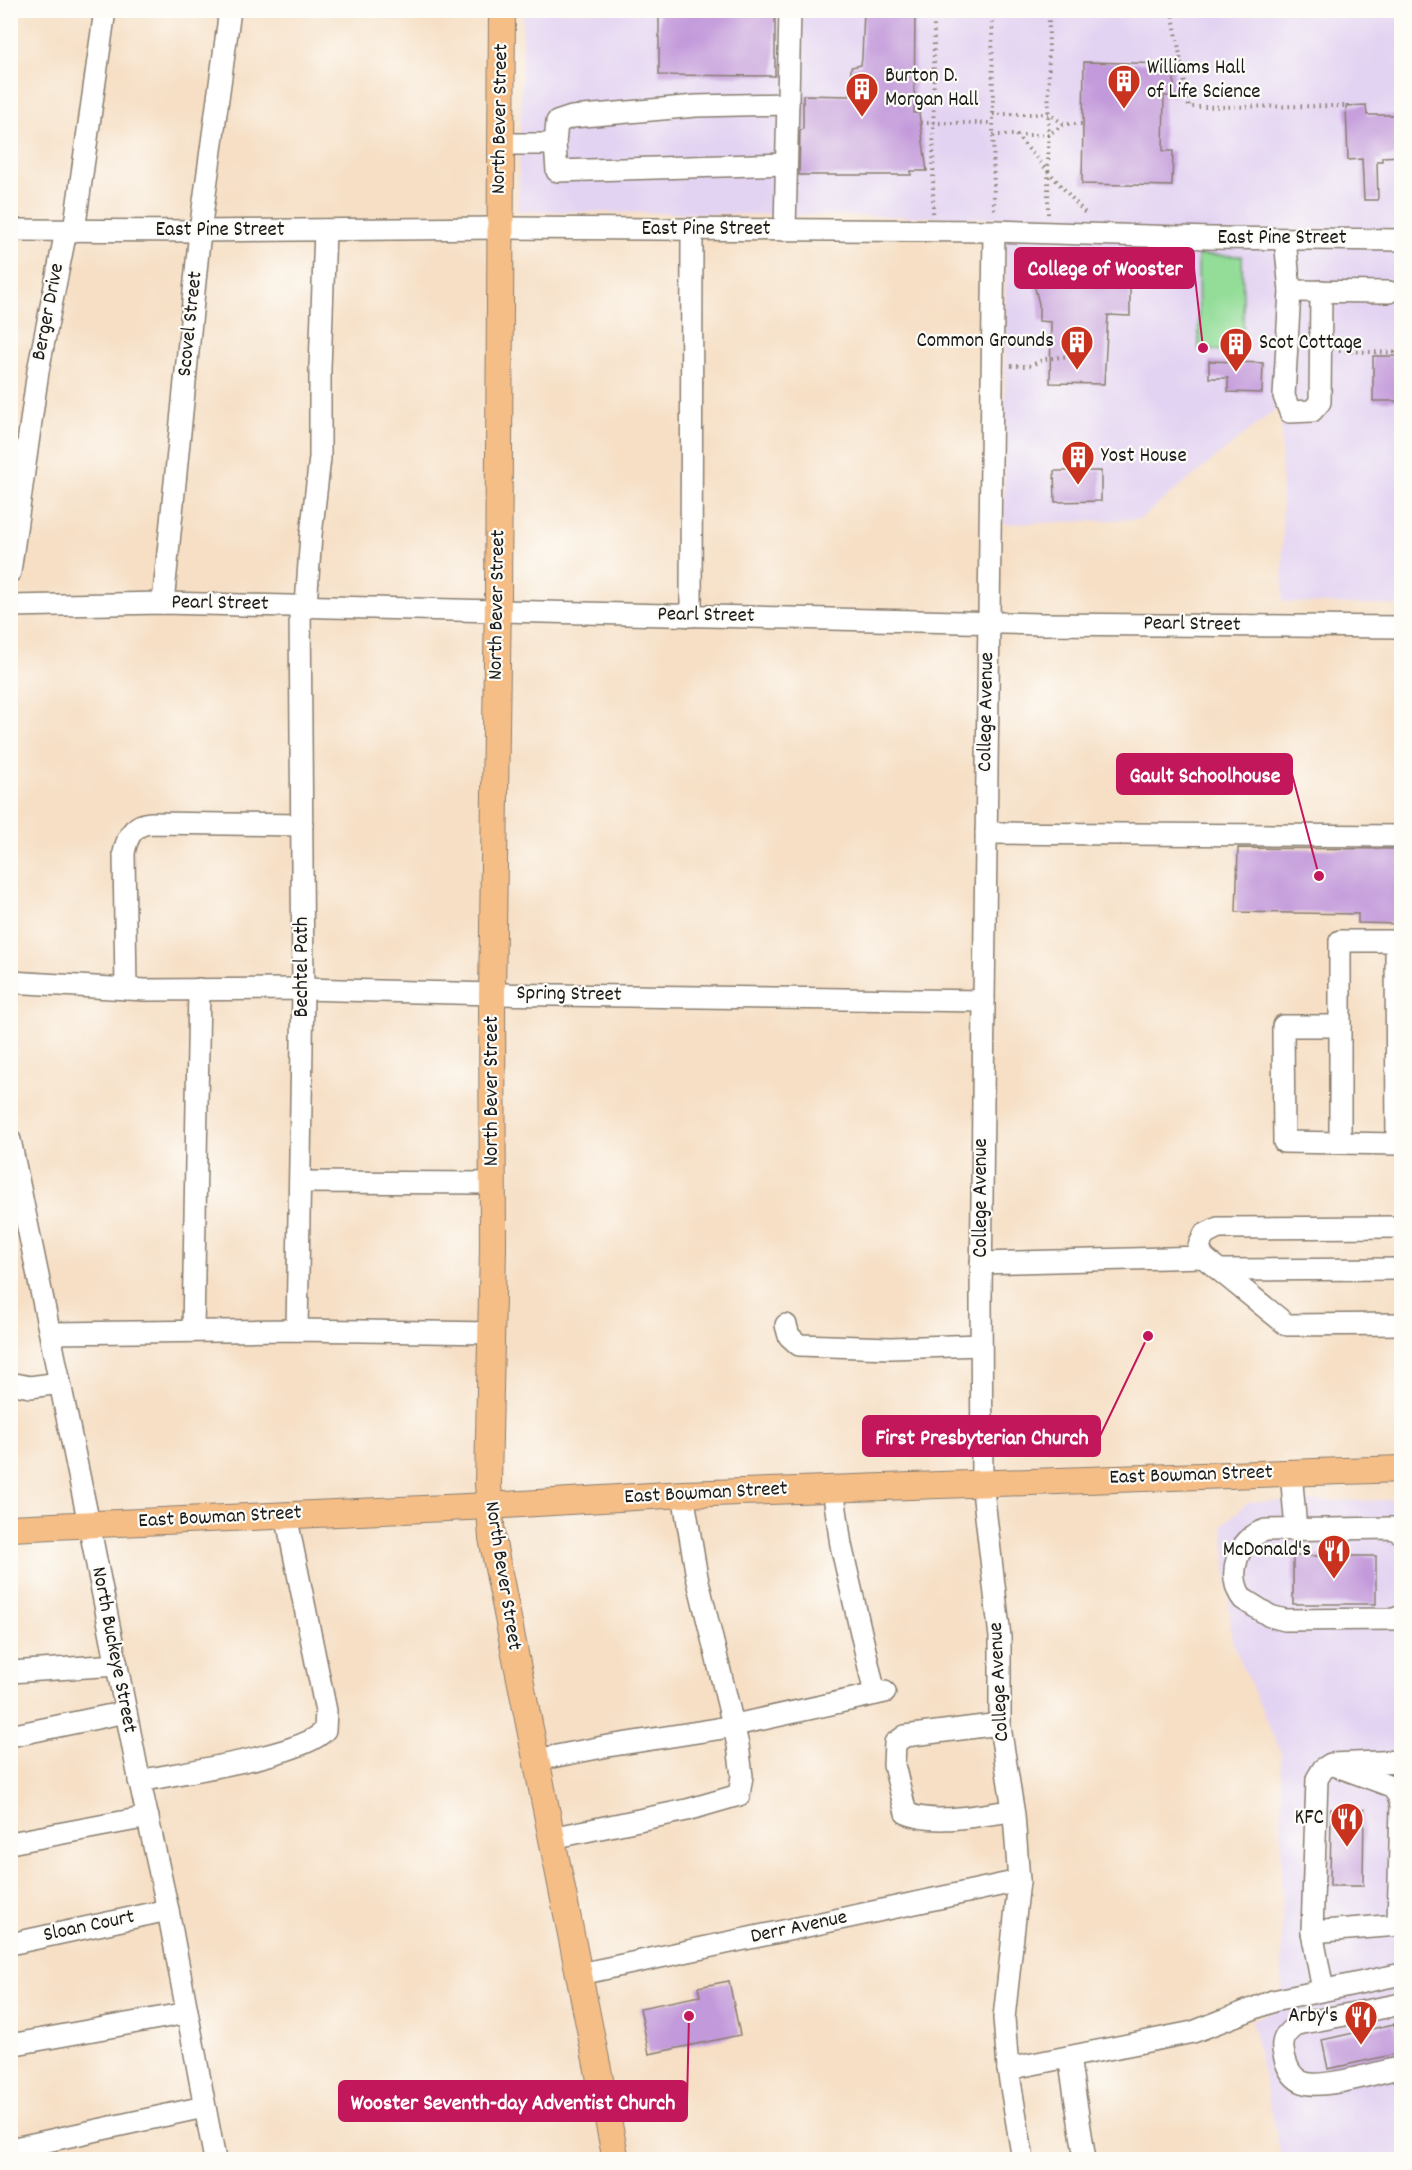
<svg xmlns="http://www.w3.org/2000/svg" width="1412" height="2170" font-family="Dekko,sans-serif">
  <rect width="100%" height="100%" fill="#fdfcf7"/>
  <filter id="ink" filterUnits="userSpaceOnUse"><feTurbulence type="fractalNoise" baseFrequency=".0167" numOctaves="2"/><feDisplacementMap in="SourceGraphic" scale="12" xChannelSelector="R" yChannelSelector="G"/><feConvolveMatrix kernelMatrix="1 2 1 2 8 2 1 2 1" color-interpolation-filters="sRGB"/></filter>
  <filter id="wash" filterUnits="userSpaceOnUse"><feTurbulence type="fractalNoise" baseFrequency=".008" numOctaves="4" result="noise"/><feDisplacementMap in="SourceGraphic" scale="24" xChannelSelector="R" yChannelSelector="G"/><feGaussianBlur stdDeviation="1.35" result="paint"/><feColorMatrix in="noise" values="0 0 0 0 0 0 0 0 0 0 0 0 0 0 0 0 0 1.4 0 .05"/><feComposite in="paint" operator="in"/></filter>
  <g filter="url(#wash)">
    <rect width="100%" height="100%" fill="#f6dfc5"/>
    <g fill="#e3d3f2">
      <path d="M523 11H1401V606L1283 602 1281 405 1140 519 1004 524 1006 218 518 211Z"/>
      <path d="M1401 1500V2155L1376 2160 1282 2159 1251 2020 1282 2008 1281 1754 1232 1641 1223 1525 1248 1502Z"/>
    </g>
    <path fill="#93dd98" stroke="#587c5a" stroke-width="1.5" d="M1198 255 1242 256 1244 351 1199 350Z"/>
    <g id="blocks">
      <g fill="#c299da">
        <path d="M659 10H775V76L659 75Z"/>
        <path d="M864 10H915L914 113H919L927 171H911V175H799L800 130 803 129V95L850 96 851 67 861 65 862 58Z"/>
        <path d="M1084 62 1174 64V96H1164L1163 151H1173L1172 186 1082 184Z"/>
        <path d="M1366 105 1367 115H1401V156L1382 157V161H1377L1378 200H1364L1362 159 1348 160 1346 106Z"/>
        <path d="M1088 271 1106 272 1105 280H1113V286L1130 287V316L1108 315 1104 384 1050 383 1051 322 1039 321V304L1035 288 1040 283 1054 282 1058 277 1088 276Z"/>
        <rect x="1373" y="356" width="28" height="45"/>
        <path d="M1209 361 1263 363 1262 393 1228 392V378H1209Z"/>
        <path d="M1054 471H1101V501L1055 502Z"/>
        <path d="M1238 848 1401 849 1400 924 1358 923V914L1236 912Z"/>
        <rect x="1293" y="1556" width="83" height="48"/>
        <path d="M1331 1809 1364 1810 1363 1886H1330Z"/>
        <path d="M729 1981 740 2035 649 2054 640 2008 700 1996 698 1987Z"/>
        <path d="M1394 2024 1400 2053 1328 2069 1322 2040Z"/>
      </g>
    </g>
  </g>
  <g filter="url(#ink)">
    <use href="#blocks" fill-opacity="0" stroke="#897e70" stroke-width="1.5"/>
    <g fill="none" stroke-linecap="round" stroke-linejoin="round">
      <g stroke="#897e70" stroke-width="24">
        <g id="minor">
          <path d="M500 144H555L557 171 786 164"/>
          <path d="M555 144 557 122 572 117 696 106 788 104"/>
          <path d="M10 230 200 231 499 228 994 231 1210 238 1402 240"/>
          <path d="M785 230 790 10"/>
          <path d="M74 231 105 10"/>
          <path d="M994 231 984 1001 981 1297 982 1482 1000 1637V1727L1014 1815 1019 1881 1004 2018 1008 2069 1023 2160"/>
          <path d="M1285 239 1290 291 1284 396 1290 412 1312 411 1320 402 1321 291"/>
          <path d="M1290 291 1389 292"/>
          <path d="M10 572 38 371 66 231"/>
          <path d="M163 603 200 231 230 10"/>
          <path d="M306 605 311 535 320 458V368L325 230"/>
          <path d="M10 606 163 603 1042 624 1402 627"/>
          <path d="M691 616 692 230"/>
          <path d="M986 833 1402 836"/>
          <path d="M1396 941 1397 1144 1284 1142 1283 1026H1340V941H1396L1402 942"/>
          <path d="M10 982 145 990 303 989 492 994 984 1001"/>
          <path d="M126 989 124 853C127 837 133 824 151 823L302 825"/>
          <path d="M1340 1026V1143"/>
          <path d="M10 1140 89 1524 139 1778 168 1910 215 2160"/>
          <path d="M300 1182 493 1183"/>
          <path d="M1203 1257 1199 1246 1204 1235 1218 1228 1402 1227"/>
          <path d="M981 1263 1203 1257 1287 1325 1402 1324"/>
          <path d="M1220 1270 1402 1269"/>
          <path d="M786 1325 789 1336 799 1345 891 1348 981 1345"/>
          <path d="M297 1330 303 989 300 605"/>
          <path d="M193 1331 199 989"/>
          <path d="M51 1333 297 1330 492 1333"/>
          <path d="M10 1383 30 1387 60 1383"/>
          <path d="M1291 1472 1296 1529"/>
          <path d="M833 1488 841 1545 875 1694"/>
          <path d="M1402 1533 1392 1528 1266 1530C1238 1537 1225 1576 1243 1599L1270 1616 1285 1620 1394 1619 1402 1616"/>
          <path d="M10 1672 117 1665"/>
          <path d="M1000 1724 905 1736 895 1743 894 1765 906 1813C935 1826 982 1814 1013 1811"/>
          <path d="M10 1736 126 1712"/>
          <path d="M536 1760 608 1746 717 1729 885 1692"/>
          <path d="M1331 1764 1391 1786 1398 1795 1401 1805 1398 1925 1312 1932 1317 1779 1323 1769 1331 1764 1402 1761"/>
          <path d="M139 1781C177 1773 304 1756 325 1730L326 1711 286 1515"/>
          <path d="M552 1838 687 1810 739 1795 742 1776 738 1745 697 1577 683 1494"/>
          <path d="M10 1843 148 1817"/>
          <path d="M1312 1932 1323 1990"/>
          <path d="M10 1944 168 1910"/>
          <path d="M580 1974 1019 1881"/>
          <path d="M1402 2004 1298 2024C1286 2033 1280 2040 1284 2055 1287 2068 1292 2079 1305 2083 1324 2089 1380 2072 1402 2067"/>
          <path d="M10 2045 187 2013"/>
          <path d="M1069 2057 1085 2160"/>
          <path d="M1008 2069 1193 2032 1273 2001 1402 1974"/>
          <path d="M10 2149 204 2107"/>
        </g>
      </g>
      <g stroke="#897e70" stroke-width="28">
        <g id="major">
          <path d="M502 10 498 597 492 994 493 1247 488 1484 492 1538 616 2160"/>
          <path d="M10 1528 489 1506 683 1494 1402 1469"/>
        </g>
      </g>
      <g stroke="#897e70" stroke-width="4" stroke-dasharray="1.5 4.5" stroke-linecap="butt">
        <path d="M992 10 994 212"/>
        <path d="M1172 10 1189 107 1346 106"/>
        <path d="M993 114H1049L1064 124H1083"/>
        <path d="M921 123H993"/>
        <path d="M993 135H1048L1064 124"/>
        <path d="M1016 135 1086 214"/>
        <path d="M933 213 934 10"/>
        <path d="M1048 214 1049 10"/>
        <path d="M1071 277V251"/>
        <path d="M1339 351 1402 353"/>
        <path d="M1395 353 1402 341"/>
        <path d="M1011 366H1029L1045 359 1069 356"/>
      </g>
      <use href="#minor" stroke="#fff" stroke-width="21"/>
      <use href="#major" stroke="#f6be87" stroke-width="26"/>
    </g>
  </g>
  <defs>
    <g id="building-pin" transform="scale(1.725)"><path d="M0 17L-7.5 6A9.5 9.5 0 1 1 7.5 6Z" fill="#c8321e" stroke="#fdfcf7"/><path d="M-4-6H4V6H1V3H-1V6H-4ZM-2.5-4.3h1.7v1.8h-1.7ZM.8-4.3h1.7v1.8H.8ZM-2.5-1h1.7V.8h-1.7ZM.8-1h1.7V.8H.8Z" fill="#fff"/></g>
    <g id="restaurant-pin" transform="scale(1.725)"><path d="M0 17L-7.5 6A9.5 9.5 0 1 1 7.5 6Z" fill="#c8321e" stroke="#fdfcf7"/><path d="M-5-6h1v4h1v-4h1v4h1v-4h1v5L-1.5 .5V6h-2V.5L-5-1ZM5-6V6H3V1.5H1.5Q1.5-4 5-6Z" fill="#fff"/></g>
  </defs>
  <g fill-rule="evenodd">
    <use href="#building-pin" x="1124" y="81"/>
    <use href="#building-pin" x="862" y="89"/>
    <use href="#building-pin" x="1077" y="342"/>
    <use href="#building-pin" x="1236" y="344"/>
    <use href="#building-pin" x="1078" y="457"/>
    <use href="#restaurant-pin" x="1334" y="1551"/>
    <use href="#restaurant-pin" x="1347" y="1819"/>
    <use href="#restaurant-pin" x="1361" y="2017"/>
  </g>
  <g text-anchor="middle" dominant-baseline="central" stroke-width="4.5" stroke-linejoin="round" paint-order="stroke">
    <g font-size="21" fill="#1c1c1c" stroke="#fdfcf7" text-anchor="start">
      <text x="1147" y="69">Williams Hall<tspan x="1147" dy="24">of Life Science</tspan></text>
      <text x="885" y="77">Burton D.<tspan x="885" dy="24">Morgan Hall</tspan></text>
      <text x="1054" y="342" text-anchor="end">Common Grounds</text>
      <text x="1259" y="344">Scot Cottage</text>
      <text x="1101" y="457">Yost House</text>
      <text x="1311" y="1551" text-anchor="end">McDonald's</text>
      <text x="1324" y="1819" text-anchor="end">KFC</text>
      <text x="1338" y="2017" text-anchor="end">Arby's</text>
    </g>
    <g font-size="21" fill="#1c1c1c" stroke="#fdfcf7">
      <text transform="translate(501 119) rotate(-89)">North Bever Street</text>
      <text x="706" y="230">East Pine Street</text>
      <text x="220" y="231">East Pine Street</text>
      <text x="1282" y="239">East Pine Street</text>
      <text transform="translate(49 312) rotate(-79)">Berger Drive</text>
      <text transform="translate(191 324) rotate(-84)">Scovel Street</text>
      <text transform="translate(220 604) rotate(1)">Pearl Street</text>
      <text transform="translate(498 605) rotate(-89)">North Bever Street</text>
      <text transform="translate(706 616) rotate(1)">Pearl Street</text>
      <text transform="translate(1192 625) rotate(1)">Pearl Street</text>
      <text transform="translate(987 712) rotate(-89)">College Avenue</text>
      <text transform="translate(303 967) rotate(-90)">Bechtel Path</text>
      <text transform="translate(569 995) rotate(1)">Spring Street</text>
      <text transform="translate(493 1091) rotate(-90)">North Bever Street</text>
      <text transform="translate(982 1198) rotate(-90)">College Avenue</text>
      <text transform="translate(1191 1476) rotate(-2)">East Bowman Street</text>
      <text transform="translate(706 1494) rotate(-3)">East Bowman Street</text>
      <text transform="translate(220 1518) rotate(-3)">East Bowman Street</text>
      <text transform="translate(502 1576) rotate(81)">North Bever Street</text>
      <text transform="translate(113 1650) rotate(79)">North Buckeye Street</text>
      <text transform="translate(1000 1682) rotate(-93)">College Avenue</text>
      <text transform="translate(89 1927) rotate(-12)">Sloan Court</text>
      <text transform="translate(799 1928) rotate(-12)">Derr Avenue</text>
    </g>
  </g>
  <path fill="none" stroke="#c2185b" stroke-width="2" d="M1203 348L1194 268M1319 876L1292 774M1148 1336L1100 1436M689 2016L687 2101"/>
  <g fill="#c2185b" stroke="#fdfcf7" stroke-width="2">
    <circle cx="1203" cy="348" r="6"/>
    <circle cx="1319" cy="876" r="6"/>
    <circle cx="1148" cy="1336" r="6"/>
    <circle cx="689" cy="2016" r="6"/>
  </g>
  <g fill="#c2185b" stroke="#c2185b" stroke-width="2">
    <rect x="1015" y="248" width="179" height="40" rx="6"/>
    <rect x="1117" y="754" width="175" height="40" rx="6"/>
    <rect x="863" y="1416" width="237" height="40" rx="6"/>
    <rect x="339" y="2081" width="348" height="40" rx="6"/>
  </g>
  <g font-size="22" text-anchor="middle" font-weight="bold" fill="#fff">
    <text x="1105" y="275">College of Wooster</text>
    <text x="1205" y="782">Gault Schoolhouse</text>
    <text x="982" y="1444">First Presbyterian Church</text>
    <text x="513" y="2109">Wooster Seventh-day Adventist Church</text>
  </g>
  <rect width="1412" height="2170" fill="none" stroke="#fdfcf7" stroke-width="36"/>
</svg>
